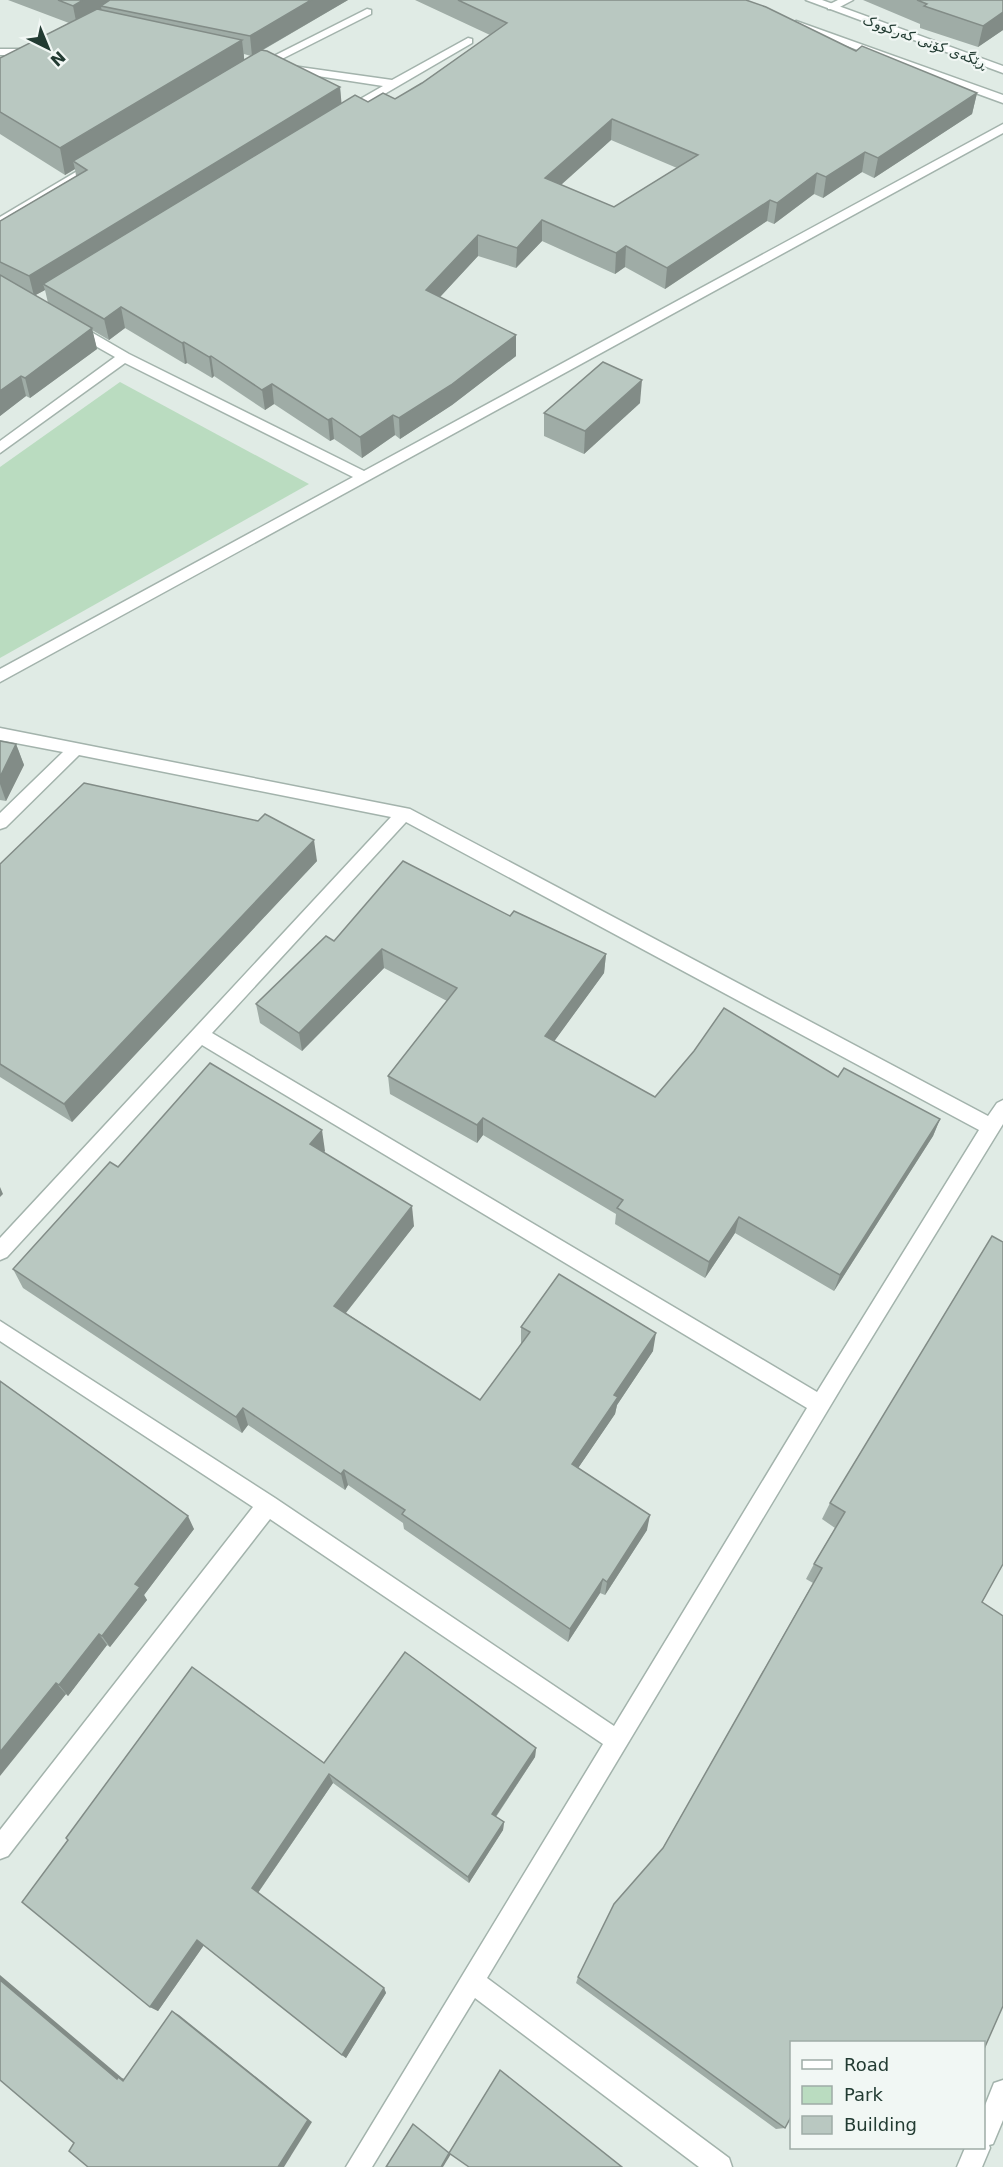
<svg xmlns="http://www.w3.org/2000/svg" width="1003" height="2167" font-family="'DejaVu Sans',Vazirmatn,sans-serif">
  <rect width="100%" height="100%" fill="#e0ebe5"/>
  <path fill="#badcc0" d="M120 382 309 484 0 658V467Z"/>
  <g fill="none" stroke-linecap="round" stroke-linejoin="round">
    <g stroke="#a3b3ac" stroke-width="3">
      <g id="minor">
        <path d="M838 0H853L836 9H828V5Z"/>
        <path d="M367 9 371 10V14L260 70 256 71 250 68Z"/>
        <path d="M468 38 472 39V43L345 117 339 113 341 110 383 86 285 71 279 68 285 65 392 80Z"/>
        <path d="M34 46 40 49 38 51 23 55H0V49H23Z"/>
        <path d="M1003 124V133L0 682V669L353 477 125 363 0 453V441L115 357 69 331 67 328 69 325H79L129 354 364 471Z"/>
        <path d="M96 160 102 164 100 167 0 226V217Z"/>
        <path d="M0 728 410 809 988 1116 997 1103 1003 1100V1124L847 1378 487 1978 729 2158 732 2167H699L475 1998 372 2167H346L603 1744 270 1519 8 1856 0 1859V1830L253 1507 0 1341V1321L275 1498 614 1726 807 1408 202 1045 7 1257 0 1260V1238L391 817 79 755 6 827 0 829V813L63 752 0 740ZM406 822 979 1130 817 1392 212 1033Z"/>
        <path d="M1003 2080V2120L993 2144 989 2145 990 2148 982 2167H957L965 2148H984V2108L994 2083Z"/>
      </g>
    </g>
    <g stroke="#a3b3ac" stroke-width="3">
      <g id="tertiary">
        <path d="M806 0H822L1003 66V73Z"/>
        <path d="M796 21 1003 95V103L792 26 790 24Z"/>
      </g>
    </g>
    <use href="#minor" fill="#fff" fill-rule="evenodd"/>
    <use href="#tertiary" fill="#fff" fill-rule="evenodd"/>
  </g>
  <g fill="#9faca6" fill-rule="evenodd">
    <path d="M8 0H348L263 50 340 87 341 104 395 99 422 83 490 35 415 0H746L856 51 977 93 972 114 874 178 862 172 823 198 814 194 774 224 767 221 665 289 625 267 615 274 542 241 516 268 478 256 440 297 516 356 452 405 400 439 395 435 362 458 334 439 330 441 274 404 265 410 214 376 212 378 187 363 185 364 125 328 109 340 92 330 97 349 30 398 26 396 0 416V221L76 176 75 169 65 175 0 134V58L69 23ZM244 54 251 56 244 60ZM611 140 677 168 614 207 561 185ZM45 290 48 303 35 295Z"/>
    <path d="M863 0H1003V30L978 47 920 28V24Z"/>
    <path d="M640 403 584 454 544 436V413Z"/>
    <path d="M0 741 16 744 24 765 6 801 0 800Z"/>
    <path d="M317 861 72 1122 0 1077V864Z"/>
    <path d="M510 916 606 954 604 973 554 1041 655 1097 838 1077 940 1119 933 1136 834 1291 735 1233 705 1278 615 1224 616 1214 483 1135 477 1143 390 1094 388 1076 447 1001 384 968 302 1051 260 1023 256 1004 334 941Z"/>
    <path d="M325 1151 324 1152 414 1226 346 1313 480 1400 521 1345V1327L653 1351 617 1405 615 1414 578 1468 647 1530 605 1595 600 1593 568 1642 404 1529 403 1523 348 1485 345 1490 248 1425 242 1433 23 1288 13 1269 118 1167Z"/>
    <path d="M0 1381 194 1529 144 1595 147 1600 110 1647 107 1645 68 1696 66 1694 22 1747Z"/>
    <path d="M830 1503 982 1602 792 2043 785 2128 776 2129 576 1983 578 1977 663 1848 813 1583 806 1579 814 1564 835 1528 822 1519Z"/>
    <path d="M536 1748 535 1757 496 1817 504 1822 503 1830 469 1883 333 1783 258 1893 384 1988 386 1993 346 2058 204 1945 158 2011 150 2007 324 1763Z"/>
  </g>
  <g fill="#828c87">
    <path d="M83 0H124L101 6 102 12 77 26 73 6Z"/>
    <path d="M311 0H348L252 56 250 36Z"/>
    <path d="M1003 12V30L978 47 983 26Z"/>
    <path d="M242 40 245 66 73 161 75 169 65 175 60 148Z"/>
    <path d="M340 87 342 108 43 284 45 290 34 296 29 276Z"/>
    <path d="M977 93 972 114 874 178 878 158Z"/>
    <path d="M612 119 611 140 545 199V178Z"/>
    <path d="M865 152 862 172 823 198 826 177Z"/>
    <path d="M817 173 814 194 774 224 777 203Z"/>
    <path d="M770 200 767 221 665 289 667 268Z"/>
    <path d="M542 220V241L516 268 517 248Z"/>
    <path d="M478 235V256L427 311 426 290Z"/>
    <path d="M626 246 625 267 615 274 616 253Z"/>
    <path d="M121 307 125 328 109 340 104 319Z"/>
    <path d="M92 328 97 349 30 398 25 378Z"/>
    <path d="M516 335V356L452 405 400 439 399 418Z"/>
    <path d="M184 342 187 363 185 364 182 343Z"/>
    <path d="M211 356 214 376 212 378 209 357Z"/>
    <path d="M21 376 26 396 0 416V391Z"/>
    <path d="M642 380 640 403 584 454 585 431Z"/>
    <path d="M272 384 274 404 265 410 262 390Z"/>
    <path d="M393 415 395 435 362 458 360 437Z"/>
    <path d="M332 418 334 439 330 441 328 420Z"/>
    <path d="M16 744 24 765 6 801 0 784V777Z"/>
    <path d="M314 840 317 861 72 1122 64 1104Z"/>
    <path d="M382 949 384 968 302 1051 299 1033Z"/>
    <path d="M606 954 604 973 545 1054V1036Z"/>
    <path d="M483 1118V1135L477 1143V1125Z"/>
    <path d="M940 1119 933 1136 834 1291 840 1275Z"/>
    <path d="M322 1130 325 1151 314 1164 310 1144Z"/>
    <path d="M0 1187 3 1194 0 1197Z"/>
    <path d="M412 1206 414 1226 337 1324 334 1306Z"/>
    <path d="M739 1217 735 1233 705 1278 709 1262Z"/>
    <path d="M656 1333 653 1351 617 1405 615 1414 570 1480 572 1464 614 1395Z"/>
    <path d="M243 1408 248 1425 242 1433 236 1417Z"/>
    <path d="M344 1470 348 1485 345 1490 341 1474Z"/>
    <path d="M650 1515 647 1530 605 1595 607 1582Z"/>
    <path d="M188 1516 194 1529 144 1595 147 1600 110 1647 102 1636 135 1584Z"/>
    <path d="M603 1579 600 1593 568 1642 570 1629Z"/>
    <path d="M99 1634 107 1645 68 1696 59 1685Z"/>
    <path d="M56 1683 66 1694 0 1776V1752Z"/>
    <path d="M536 1748 535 1757 492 1822V1814Z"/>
    <path d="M329 1774 333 1783 257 1894 252 1888Z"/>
    <path d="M504 1822 503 1830 469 1883 468 1877Z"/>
    <path d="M197 1940 204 1945 158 2011 150 2007Z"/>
    <path d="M0 1975 122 2078 127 2080 123 2081 117 2079 0 1980Z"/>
    <path d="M384 1988 386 1993 346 2058 342 2055Z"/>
    <path d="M172 2011 179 2015 312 2122 284 2167H278Z"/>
    <path d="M449 2153 451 2154 443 2167H441Z"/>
  </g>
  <g fill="#b9c8c1" stroke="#828c87" stroke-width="1.5" fill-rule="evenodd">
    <path d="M58 0H83L73 6Z"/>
    <path d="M110 0H311L250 36 101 6Z"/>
    <path d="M458 0H746L766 7 856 51 862 46 977 93 878 158 865 152 826 177 817 173 777 203 770 200 667 268 626 246 616 253 542 220 517 248 478 235 426 290 516 335 451 385 399 418 393 415 360 437 332 418 328 420 272 384 262 390 211 356 209 357 184 342 182 343 121 307 104 319 43 284 355 95 368 102 383 93 395 99 422 83 507 23ZM612 119 698 155 614 207 545 178Z"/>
    <path d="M917 0H1003V12L983 26 924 6 927 4Z"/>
    <path d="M97 9 242 40 60 148 0 112V58Z"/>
    <path d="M261 50 267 51 340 87 29 276 0 262V221L87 170 73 161Z"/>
    <path d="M0 275 92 328 25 378 21 376 0 391Z"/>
    <path d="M603 362 642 380 585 431 544 413Z"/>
    <path d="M0 741 16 744 0 777Z"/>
    <path d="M84 783 258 821 265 814 314 840 64 1104 0 1064V864Z"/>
    <path d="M403 861 510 916 514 911 606 954 545 1036 655 1097 694 1051 724 1008 838 1077 844 1068 940 1119 840 1275 739 1217 709 1262 617 1208 623 1200 483 1118 477 1125 388 1076 457 988 382 949 299 1033 256 1004 326 936 334 941Z"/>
    <path d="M210 1063 322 1130 310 1144 412 1206 334 1306 480 1400 530 1332 521 1327 559 1274 656 1333 614 1395 618 1397 572 1464 650 1515 607 1582 603 1579 570 1629 402 1514 405 1510 344 1470 341 1474 243 1408 236 1417 13 1269 110 1162 118 1167Z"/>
    <path d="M992 1236 1003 1242V1564L982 1602 1003 1616V2006L984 2049V2043H792V2115L785 2128 578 1977 614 1904 663 1848 822 1568 814 1564 845 1512 830 1503Z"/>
    <path d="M0 1381 188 1516 135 1584 140 1587 102 1636 99 1634 59 1685 56 1683 0 1752Z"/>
    <path d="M405 1652 536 1748 492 1814 504 1822 468 1877 329 1774 252 1888 384 1988 342 2055 197 1940 150 2007 22 1902 68 1840 66 1838 192 1667 324 1763Z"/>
    <path d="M0 1980 117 2079 118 2077 123 2081 172 2011 308 2120 278 2167H88L69 2151 74 2143 0 2080Z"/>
    <path d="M500 2070 622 2167H469L449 2153Z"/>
    <path d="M413 2124 449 2153 441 2167H386Z"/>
  </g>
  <g text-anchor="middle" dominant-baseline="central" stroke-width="4.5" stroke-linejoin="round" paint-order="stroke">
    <g font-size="14" fill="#223b32" stroke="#f1f7f4">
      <text transform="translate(925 41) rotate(20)">ڕێگەی کۆنی کەرکووک</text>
    </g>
  </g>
  <rect x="790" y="2041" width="195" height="108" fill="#f1f7f4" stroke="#9eaca6" stroke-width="1.5"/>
  <rect x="802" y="2060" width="30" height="9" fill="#ffffff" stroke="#9eaca6" stroke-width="1.5"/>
  <text x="844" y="2071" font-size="18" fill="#223b32">Road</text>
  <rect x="802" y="2086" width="30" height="18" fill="#badcc0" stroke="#9eaca6" stroke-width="1.5"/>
  <text x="844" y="2101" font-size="18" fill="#223b32">Park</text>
  <rect x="802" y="2116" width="30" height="18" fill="#b9c8c1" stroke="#9eaca6" stroke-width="1.5"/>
  <text x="844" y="2131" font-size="18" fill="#223b32">Building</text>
  <g transform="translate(48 48) rotate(137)" stroke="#f1f7f4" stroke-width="4.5" paint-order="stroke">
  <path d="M0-4.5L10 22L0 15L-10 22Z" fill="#223b32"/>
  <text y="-9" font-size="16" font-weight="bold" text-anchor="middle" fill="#223b32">N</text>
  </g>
</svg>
